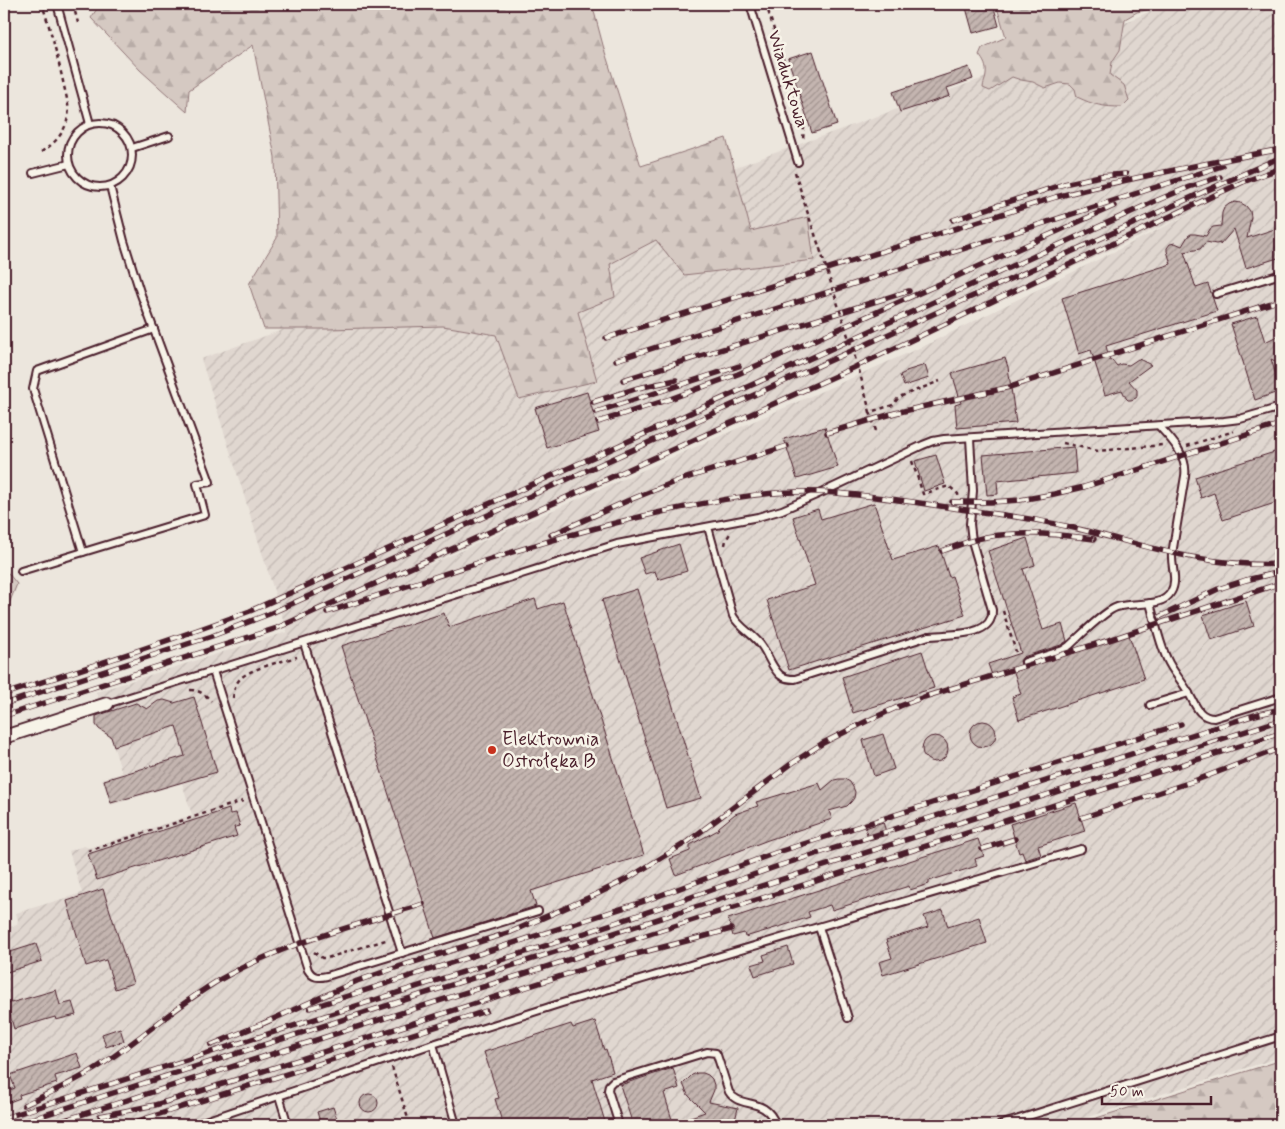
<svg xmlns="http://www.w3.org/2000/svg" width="1285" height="1129" font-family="Mynerve,sans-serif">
  <defs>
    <pattern id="industrial-furrows" width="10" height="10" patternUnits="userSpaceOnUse" patternTransform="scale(1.25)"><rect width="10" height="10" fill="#e0d7d0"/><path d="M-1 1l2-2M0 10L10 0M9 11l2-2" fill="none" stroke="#c2b8b3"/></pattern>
    <pattern id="forest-firs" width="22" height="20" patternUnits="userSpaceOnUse" patternTransform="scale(1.25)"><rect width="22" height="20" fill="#d5c9c2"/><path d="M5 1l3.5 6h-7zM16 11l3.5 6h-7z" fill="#b8aca7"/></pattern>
    <pattern id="building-hatch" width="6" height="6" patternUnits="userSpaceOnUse" patternTransform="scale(1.25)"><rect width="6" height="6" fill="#c4b5b0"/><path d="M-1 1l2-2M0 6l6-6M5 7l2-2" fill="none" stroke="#a1938f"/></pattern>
  </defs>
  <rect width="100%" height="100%" fill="#ece6dd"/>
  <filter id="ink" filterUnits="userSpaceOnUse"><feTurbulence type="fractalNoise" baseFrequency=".02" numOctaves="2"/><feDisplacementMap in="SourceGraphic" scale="10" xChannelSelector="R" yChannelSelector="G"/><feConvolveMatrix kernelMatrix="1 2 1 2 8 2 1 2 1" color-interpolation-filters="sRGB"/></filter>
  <g filter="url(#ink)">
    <path fill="url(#industrial-furrows)" fill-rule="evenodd" d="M1166 4H1281V1057L1062 1125H4V929L17 925 18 920 16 913 82 893 69 851 84 846 89 848 192 815 182 783 111 805 102 779 122 773 96 692 287 632 201 359 1073 46ZM1208 205 926 345 429 565V564Z"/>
    <g fill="url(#forest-firs)" stroke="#907476">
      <path d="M100 4H592L604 49 641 166 726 138 751 231 808 217 814 260 684 275 656 240 610 264 615 297 578 312 597 381 519 399 496 335 443 326 328 329H264L249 284 277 238 275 157 253 45 189 90 187 112 140 70 91 18Z"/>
      <path d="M996 4H1161L1156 8 1137 12 1125 19 1120 50 1112 62 1110 75 1124 85 1129 100 1122 107C1103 107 1094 105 1077 97L1075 89 1070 84 1060 83 1045 88 1033 82 1021 80 1012 77 990 91 983 88C983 83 986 79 986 75 987 67 984 61 979 55L982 48 1006 37Z"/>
      <path d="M4 568 17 584 4 616Z"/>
      <path d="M1281 1060V1125H1074L1279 1061Z"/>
    </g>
    <g fill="url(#building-hatch)" stroke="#4a1f2b">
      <path d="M965 4H993L999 26 973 33Z"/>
      <path d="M813 51 837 125 812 133 788 59Z"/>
      <path d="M969 67 973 79 947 88 950 96 900 112 893 92Z"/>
      <path d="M1235 202 1241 203 1246 206 1250 211 1251 217 1247 238 1281 227V257L1246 268 1234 229 1220 245V243L1216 244 1206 242 1200 249 1184 252 1196 288 1208 284 1217 311 1106 346 1110 361 1112 360 1117 366 1121 364 1129 365 1138 359 1141 360 1151 365 1129 381 1137 390V396L1136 398 1131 400H1128L1126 398 1122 390 1105 395 1091 350 1079 354 1062 298 1171 264 1167 251V248L1170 244 1175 243 1182 246 1188 236 1191 234H1195L1206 236 1210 229 1213 227 1221 226 1222 213 1224 208 1229 204Z"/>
      <path d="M1257 316 1265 342 1281 334V364L1271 359 1281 391 1255 400 1231 324Z"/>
      <path d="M1005 358 1008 367 1016 423 957 428 955 405 961 403 952 373Z"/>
      <path d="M925 365 929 378 904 386 900 375 906 372V371Z"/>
      <path d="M587 392 599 432 547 448 535 408Z"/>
      <path d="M825 427 838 467 797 479 784 439Z"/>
      <path d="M1074 447 1076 473 997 481 998 494 987 495 983 455Z"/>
      <path d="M1281 450V501L1223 520 1214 493 1201 498 1195 477Z"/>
      <path d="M936 455 945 484 924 491 915 461Z"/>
      <path d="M874 503 893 560 939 546 949 577 952 576 965 615 789 670 767 600 815 585 793 517 818 509 821 519Z"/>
      <path d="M1027 538 1035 565 1023 569 1043 630 1062 624 1067 641 1061 645 1023 657 1020 661 1021 665 1026 667 1065 655 1070 651 1071 654 1129 635 1144 679 1019 720 1012 697 1021 694 1013 669 992 675 988 664 1021 653 988 551Z"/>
      <path d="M679 544 687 571 658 580 655 571 645 574 639 558Z"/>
      <path d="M637 589 701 798 666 808 602 600Z"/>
      <path d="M535 599 538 609 563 601 644 855 531 891 536 906 435 938 341 646 444 613 449 627Z"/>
      <path d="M1246 601 1254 626 1211 640 1203 615Z"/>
      <path d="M922 651 934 688 853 713 842 677Z"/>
      <path d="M194 697 217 772 111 803 104 780 185 756 176 726 114 746 111 737 99 729 96 725V716L136 703 147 709 158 701 164 700 174 703Z"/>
      <circle cx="983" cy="734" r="13"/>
      <path d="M883 734 894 769 874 776 863 740Z"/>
      <circle cx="935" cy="749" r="13"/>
      <path d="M839 779H845L850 782 853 787 855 792 854 798 851 802 847 806 829 811 832 819 768 840 676 875 670 859 690 851V845L718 830 719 827 735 814 758 806 756 802 819 783 822 790 834 780Z"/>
      <path d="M1076 803 1085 831 1038 846 1041 855 1025 860 1022 852 1019 853 1010 824Z"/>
      <path d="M229 809 230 814 236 813 240 826 234 827 237 836 97 880 88 854Z"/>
      <path d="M883 822 887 835 869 840 865 828Z"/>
      <path d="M978 839 984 856 975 859 977 866 929 881V884L910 890 909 886 832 910 830 905 808 912 810 917 782 926 745 937 744 933 733 936 728 919Z"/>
      <path d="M103 889 133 983 115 989 106 960 86 966 67 901Z"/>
      <path d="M943 910 948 927 979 917 987 943 883 975 879 962 892 958 886 940 928 927 924 916Z"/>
      <path d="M36 944 42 961 4 973V954Z"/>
      <path d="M788 947 793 964 755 976 751 965 765 961 763 955Z"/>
      <path d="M56 990 60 1005 72 1002 76 1015 56 1020 55 1017 14 1029 7 1004Z"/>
      <path d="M595 1021 604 1050 606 1049 613 1072 592 1079 606 1125H503L495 1099 499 1098 484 1052 571 1024 573 1028Z"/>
      <path d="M120 1028 124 1041 106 1047 102 1034Z"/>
      <path d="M77 1053 82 1068 55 1076 57 1083 19 1095 20 1098 4 1104V1092L15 1088 10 1075Z"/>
      <path d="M673 1068 679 1088 664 1093 673 1123 705 1112 688 1095 683 1084 692 1075 697 1073H703L708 1075 712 1079 714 1085V1090L709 1102 738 1108 734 1125H633L620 1085Z"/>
      <circle cx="369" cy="1103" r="9"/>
      <path d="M333 1107 339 1125H321L317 1112Z"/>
    </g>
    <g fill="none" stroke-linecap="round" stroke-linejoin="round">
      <g stroke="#4a1f2b" stroke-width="10">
        <g id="service">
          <path d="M57 4 90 124"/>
          <path d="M750 4 798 162"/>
          <circle cx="100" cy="155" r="32"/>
          <path d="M132 148 169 136"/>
          <path d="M33 173 69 164"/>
          <path d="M1216 294 1281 274"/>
          <path d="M708 527 733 616C740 628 753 634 761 645 768 654 771 667 780 675 785 679 790 679 795 679L929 636C945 634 985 637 991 618 992 617 992 611 992 610L972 541 970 524 973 491 970 438"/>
          <path d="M83 552 33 389 37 371 154 329"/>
          <path d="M21 571 205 515 197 484 210 482 140 292 124 241 110 186"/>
          <path d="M1150 603C1155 621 1159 642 1167 659 1172 671 1182 681 1188 692 1195 703 1198 718 1214 718L1281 697"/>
          <path d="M304 643 402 953"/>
          <path d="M1025 662 1063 650 1069 646C1079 637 1104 611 1117 607 1132 601 1162 609 1171 592 1178 580 1171 567 1172 554L1185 476C1188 456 1171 439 1159 426"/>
          <path d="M213 671 308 970C313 978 318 978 327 976L538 911"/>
          <path d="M107 704 617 544 758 517 782 510 823 492 923 445 933 441 944 439 1224 421 1240 419 1281 407"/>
          <path d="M1150 705 1189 693"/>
          <path d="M819 927 848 1018"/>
          <path d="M433 1044 456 1125"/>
          <path d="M279 1096 288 1125"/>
          <path d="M193 1125 433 1044 562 1003 1081 849"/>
          <path d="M619 1125 608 1090 609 1085 613 1081 707 1052 716 1053 717 1055 729 1092C740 1110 765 1095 776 1125"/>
          <path d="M837 1125H845"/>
          <path d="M1000 1125 1281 1036"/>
        </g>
      </g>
      <g stroke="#4a1f2b" stroke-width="16">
        <path id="minor" d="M4 737 107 704"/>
      </g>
      <g stroke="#4a1f2b" stroke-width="2.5" stroke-dasharray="4 4" stroke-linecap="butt">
        <path d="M73 4 78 23"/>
        <path d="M766 4 804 127 803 140"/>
        <path d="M41 152C55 144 65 132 68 117 70 108 66 95 64 86 58 58 51 31 42 4"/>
        <path d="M795 172 805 205 820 249"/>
        <path d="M859 370 870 412"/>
        <path d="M876 431 870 412 893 405 899 397 940 381"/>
        <path d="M1063 443 1098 451 1162 445"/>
        <path d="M1187 446 1234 431"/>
        <path d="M912 461 923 494 949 486 958 494 960 510"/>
        <path d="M725 545 726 540 731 532"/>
        <path d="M1003 611 1016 652"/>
        <path d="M190 690C199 690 205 694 211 701"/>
        <path d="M233 698C234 691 235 684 240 679 249 669 283 661 297 657"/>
        <path d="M88 851 243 801"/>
        <path d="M314 952 322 958H327L389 939"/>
        <path d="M392 1067 410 1125"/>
      </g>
      <use href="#service" stroke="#f7f3e8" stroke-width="6"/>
      <use href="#minor" stroke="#f7f3e8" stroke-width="12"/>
      <g stroke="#4a1f2b" stroke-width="5.5">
        <g id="rail">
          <path d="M953 220 1064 184 1100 176 1126 174"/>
          <path d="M606 338 1056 197C1131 177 1206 164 1281 149"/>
          <path d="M616 360 1222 166"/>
          <path d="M623 380 909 291"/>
          <path d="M593 402 638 388 676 380"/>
          <path d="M596 412 739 366"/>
          <path d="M598 422 670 399 738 374 1114 206"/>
          <path d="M827 433 895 413 1010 387 1281 300"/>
          <path d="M952 502H991L1020 500 1054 494 1084 487 1281 424"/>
          <path d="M551 535 627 501 677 481 787 446"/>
          <path d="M942 551C956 546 971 540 986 537 1021 531 1058 534 1094 539"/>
          <path d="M327 612C439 576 551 536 666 511 722 499 779 488 836 493 875 496 914 502 953 508 994 514 1034 518 1074 528 1145 545 1207 568 1281 564"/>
          <path d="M1159 617 1218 589 1246 580 1281 572"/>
          <path d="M4 694C87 668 169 641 250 611L620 445 1153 202 1189 187 1220 177"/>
          <path d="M4 704 212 636 269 614 1281 157"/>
          <path d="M4 716 277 628 853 368 1217 194 1243 182 1281 168"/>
          <path d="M1081 818 1194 781 1281 748"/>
          <path d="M982 849 1015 839"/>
          <path d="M310 1008 642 902 775 853 1181 724"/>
          <path d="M262 1024 357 981 404 965 511 932 597 894 627 879 687 842 791 764 823 743 867 721 900 706 924 697 1109 640 1281 583"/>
          <path d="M211 1045 269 1021"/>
          <path d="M24 1105C50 1093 77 1081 101 1065 142 1038 178 1004 221 979 284 943 355 926 423 904"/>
          <path d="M100 1116 155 1105 185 1096 605 962 702 937 731 929"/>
          <path d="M4 1118 576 936 680 901 778 866 1226 724 1255 715 1281 709"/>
          <path d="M13 1125 1281 720"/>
          <path d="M49 1125 1281 733"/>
          <path d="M125 1125 486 1011"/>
        </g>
      </g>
      <use href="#rail" stroke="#f7f3e8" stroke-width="4" stroke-dasharray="11" stroke-linecap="butt"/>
      <path stroke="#4a1f2b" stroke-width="2.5" stroke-dasharray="4 4" stroke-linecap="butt" d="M820 249 859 370"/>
    </g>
  </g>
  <circle fill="#c8321e" stroke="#f7f3e8" stroke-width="2" cx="492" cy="750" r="5"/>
  <g text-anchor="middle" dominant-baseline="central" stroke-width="5" stroke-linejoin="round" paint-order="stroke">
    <g font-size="19" fill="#4a1f2b" stroke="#f7f3e8">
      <text transform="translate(788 79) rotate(73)">Wiaduktowa</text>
    </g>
    <g font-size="19" fill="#4a1f2b" stroke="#f7f3e8" text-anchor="start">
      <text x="502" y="739">Elektrownia<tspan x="502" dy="22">Ostrołęka B</tspan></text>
    </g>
  </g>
  <rect width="1285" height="1129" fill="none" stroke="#f7f3e8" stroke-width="20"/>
  <rect x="10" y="10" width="1265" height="1109" fill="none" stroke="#4a1f2b" stroke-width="2" filter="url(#ink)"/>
  <path d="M1102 1096v8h109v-8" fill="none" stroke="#4a1f2b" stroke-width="2.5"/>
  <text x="1110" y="1096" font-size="15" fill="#4a1f2b" stroke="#f7f3e8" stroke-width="4" paint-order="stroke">50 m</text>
</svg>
